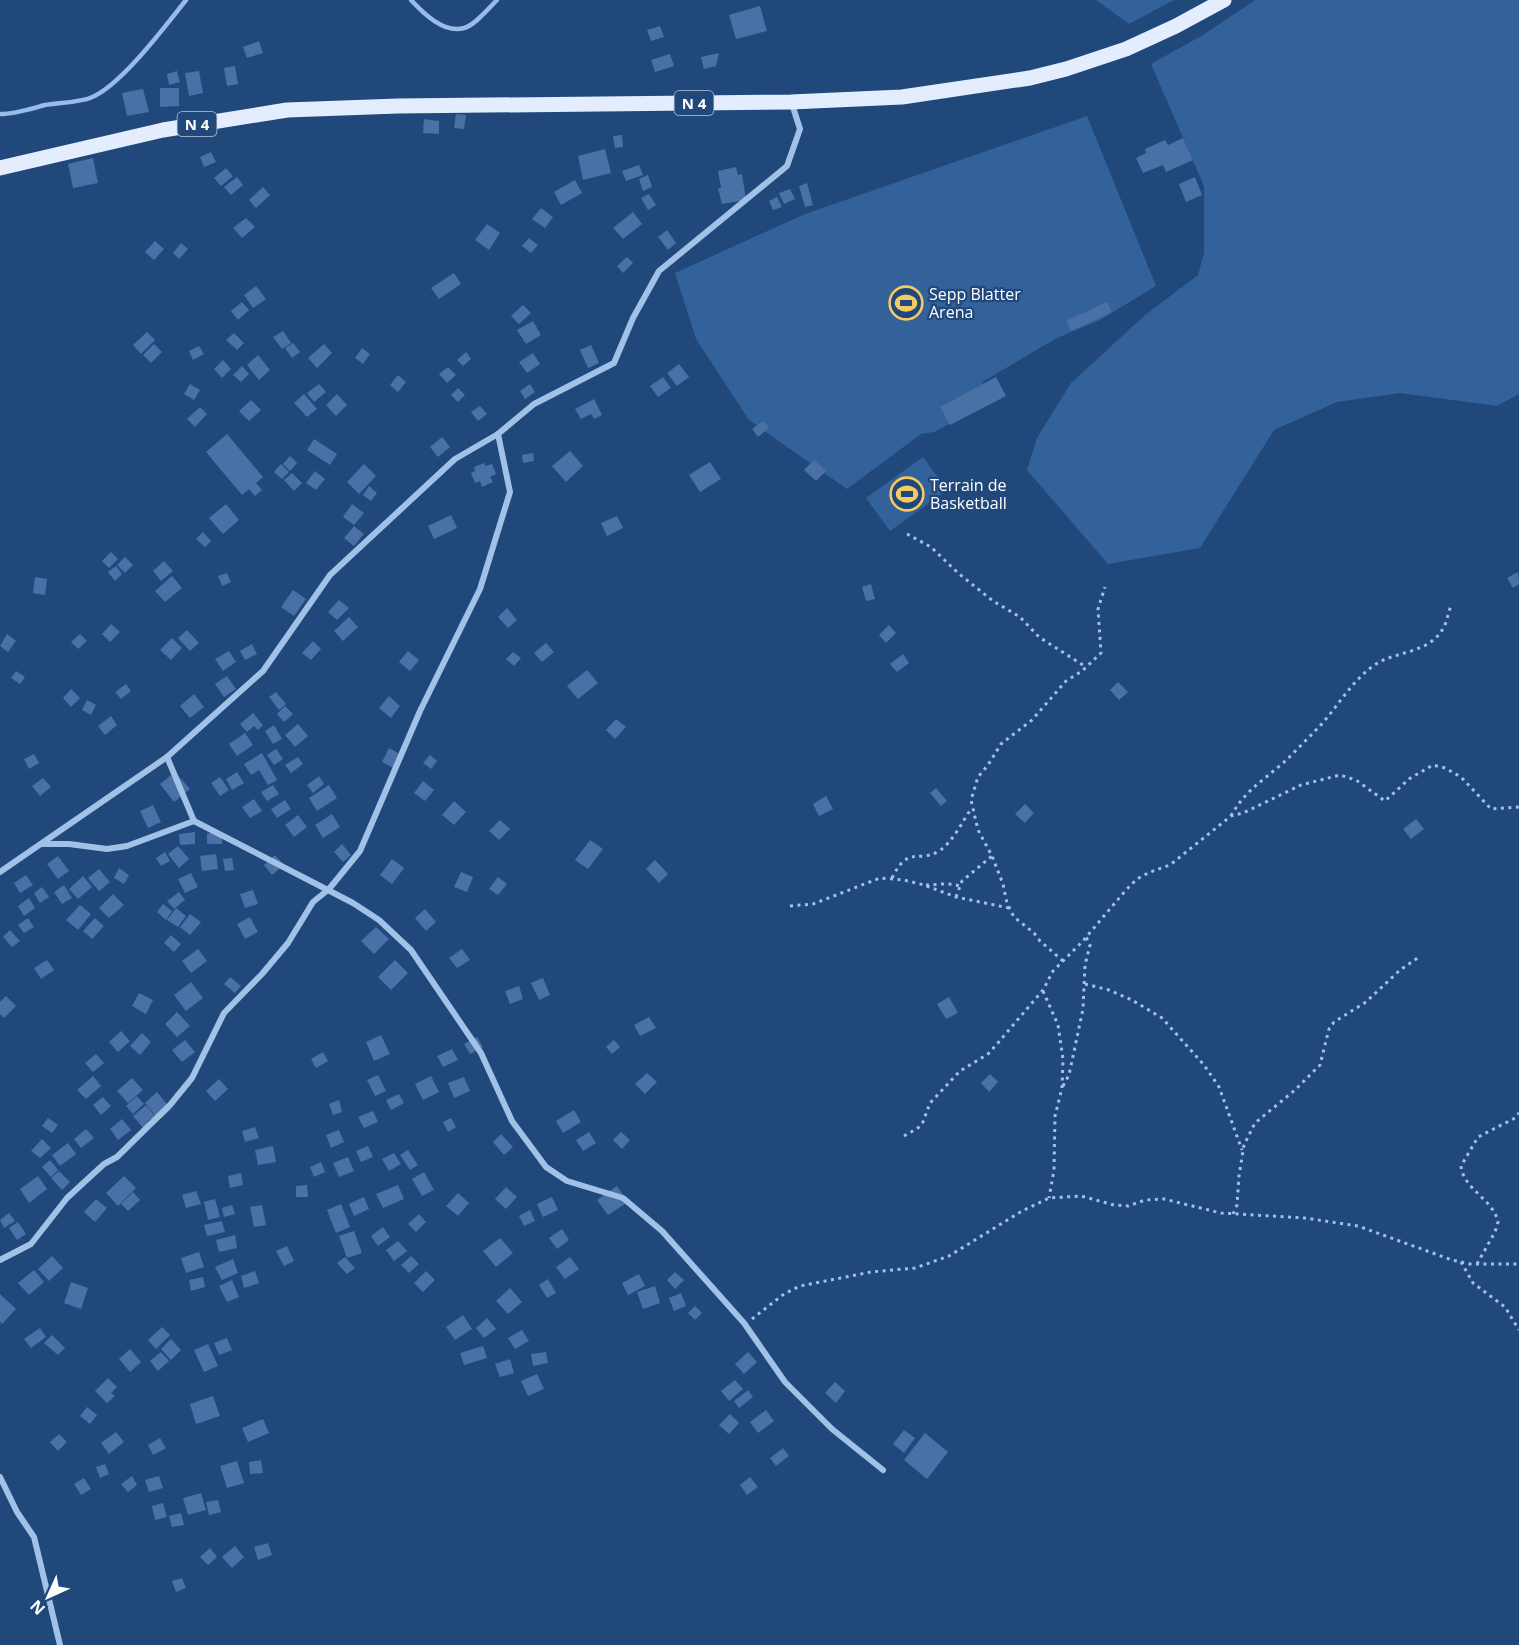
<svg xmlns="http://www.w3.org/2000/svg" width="1519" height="1645" font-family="'Open Sans',sans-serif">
  <rect width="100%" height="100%" fill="#20487b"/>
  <g fill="#336199">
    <path d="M1096 0H1174L1129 24Z"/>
    <path d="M1255 0H1519V394L1497 406 1400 393 1337 402 1274 430 1200 548 1108 564 1027 470 1037 438 1071 383 1145 315 1198 275 1204 253V186L1151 64 1203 35Z"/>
    <path d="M1087 116 1156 286 1100 320 1057 338 982 382 991 402 934 432 921 434 847 489 749 420 696 339 675 273 805 214Z"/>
    <path d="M923 457 947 490 890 531 866 498Z"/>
  </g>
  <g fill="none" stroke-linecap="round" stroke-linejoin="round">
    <g stroke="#96bce7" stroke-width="4.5">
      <path d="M411 0C423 13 444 34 464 28 474 26 489 8 497 0"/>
      <path d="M0 114C15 114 30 109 45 105 58 103 80 102 90 98 120 87 166 25 186 0"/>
    </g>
  </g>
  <g fill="#4971a5">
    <path d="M760 6 767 31 736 39 729 15Z"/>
    <path d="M660 26 664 37 651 41 647 30Z"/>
    <path d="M259 41 263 53 247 58 243 47Z"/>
    <path d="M719 53 716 66 704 69 701 57Z"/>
    <path d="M670 54 674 66 655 72 651 60Z"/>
    <path d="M235 66 238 84 227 86 224 68Z"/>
    <path d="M177 71 180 82 169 85 167 74Z"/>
    <path d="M199 71 203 93 189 96 185 73Z"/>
    <path d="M160 88H179V106L160 107Z"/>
    <path d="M143 89 149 112 127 116 122 93Z"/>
    <path d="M456 114 466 115 464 129 454 128Z"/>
    <path d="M424 119 439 121V134L423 133Z"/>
    <path d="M622 135 623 147 615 148 613 136Z"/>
    <path d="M1183 138 1193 160 1166 172 1163 165 1143 173 1136 158 1146 153 1145 149 1165 140 1168 145Z"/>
    <path d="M605 149 611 173 583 180 578 156Z"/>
    <path d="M211 152 216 162 204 167 200 157Z"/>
    <path d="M93 158 98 183 73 188 68 164Z"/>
    <path d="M639 165 643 175 626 181 622 171Z"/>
    <path d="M736 167 738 175 742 174 746 200 722 204 718 188H721L718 171Z"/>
    <path d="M226 168 233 176 221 186 214 178Z"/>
    <path d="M648 175 652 187 643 191 639 179Z"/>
    <path d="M237 177 243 185 231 195 224 187Z"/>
    <path d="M1195 177 1202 195 1186 202 1179 184Z"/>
    <path d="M575 180 582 193 561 205 554 192Z"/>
    <path d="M807 183 813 205 805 207 799 186Z"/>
    <path d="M263 187 270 195 256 208 249 200Z"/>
    <path d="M790 189 795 199 784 204 779 193Z"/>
    <path d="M649 194 656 205 648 210 641 198Z"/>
    <path d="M777 197 782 207 773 210 769 201Z"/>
    <path d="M541 208 553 217 545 228 532 219Z"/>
    <path d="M633 212 642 224 623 239 613 228Z"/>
    <path d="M246 218 255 227 242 238 233 228Z"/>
    <path d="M487 224 500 233 489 250 475 240Z"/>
    <path d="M667 230 676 243 668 250 658 237Z"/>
    <path d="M529 238 538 245 531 253 522 246Z"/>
    <path d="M155 241 164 249 154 260 145 252Z"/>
    <path d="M181 243 188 249 179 259 173 253Z"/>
    <path d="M627 257 633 263 623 273 617 266Z"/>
    <path d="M454 273 461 284 439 299 431 288Z"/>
    <path d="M256 286 266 299 253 308 244 295Z"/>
    <path d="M242 302 249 310 238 320 231 311Z"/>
    <path d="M1107 302 1112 312 1071 331 1066 321Z"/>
    <path d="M523 305 531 313 519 324 511 316Z"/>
    <path d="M533 321 541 335 526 344 517 330Z"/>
    <path d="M283 331 291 343 282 349 273 337Z"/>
    <path d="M147 332 155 340 141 354 133 345Z"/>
    <path d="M234 333 244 343 237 350 226 340Z"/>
    <path d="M293 343 300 352 292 358 285 348Z"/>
    <path d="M154 344 162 352 151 363 143 355Z"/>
    <path d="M324 344 332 353 317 368 308 358Z"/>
    <path d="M591 345 599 363 588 368 580 350Z"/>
    <path d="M199 346 204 354 193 360 189 351Z"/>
    <path d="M362 348 370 354 363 364 355 358Z"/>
    <path d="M466 352 471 359 463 366 457 360Z"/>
    <path d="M533 353 540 364 527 373 519 362Z"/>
    <path d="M258 355 270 370 259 380 247 365Z"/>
    <path d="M223 360 231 369 222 378 214 369Z"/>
    <path d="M679 364 689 377 677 386 667 373Z"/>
    <path d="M242 366 249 374 241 382 233 375Z"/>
    <path d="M448 367 456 375 447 383 439 374Z"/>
    <path d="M398 375 406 382 398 392 390 385Z"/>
    <path d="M663 377 671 388 658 397 650 386Z"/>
    <path d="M996 377 1006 396 950 425 940 407Z"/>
    <path d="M190 384 200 390 194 400 184 394Z"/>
    <path d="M319 384 326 392 314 402 307 393Z"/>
    <path d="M530 384 535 392 525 399 520 391Z"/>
    <path d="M458 388 465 395 458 402 451 395Z"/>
    <path d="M304 394 317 409 307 417 294 403Z"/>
    <path d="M337 394 347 405 336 416 326 405Z"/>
    <path d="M594 399 602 415 594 419 591 414 581 419 575 409Z"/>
    <path d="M251 400 261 410 249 421 239 411Z"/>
    <path d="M480 406 487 414 478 421 471 412Z"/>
    <path d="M200 407 207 414 195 427 187 419Z"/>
    <path d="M763 421 769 428 758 437 752 429Z"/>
    <path d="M227 434 263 477 256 483 262 490 255 496 249 489 242 495 206 452Z"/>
    <path d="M442 437 450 447 438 457 430 447Z"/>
    <path d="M314 439 337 454 330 465 307 450Z"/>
    <path d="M570 451 583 466 566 482 552 466Z"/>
    <path d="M533 453 534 461 523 463 522 455Z"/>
    <path d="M290 456 297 463 290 471 283 464Z"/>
    <path d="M814 460 826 471 816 481 804 470Z"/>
    <path d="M710 462 721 479 700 492 689 475Z"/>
    <path d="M484 463 485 466 492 464 496 474 490 477 493 482 482 487 480 481 475 483 471 473 475 471 474 467Z"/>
    <path d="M281 464 289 472 282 479 274 472Z"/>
    <path d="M364 464 376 476 359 494 347 482Z"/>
    <path d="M315 471 325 479 316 490 306 483Z"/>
    <path d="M292 473 302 483 294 491 284 480Z"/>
    <path d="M369 486 377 493 371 501 363 495Z"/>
    <path d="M226 504 239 520 223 534 209 518Z"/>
    <path d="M352 504 364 513 354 525 343 517Z"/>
    <path d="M451 515 457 528 434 539 428 526Z"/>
    <path d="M617 516 623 528 607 536 601 523Z"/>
    <path d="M354 526 364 534 354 546 344 538Z"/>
    <path d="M203 532 211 541 205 547 196 539Z"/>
    <path d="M111 552 118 559 109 568 102 561Z"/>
    <path d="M125 557 133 565 125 573 117 565Z"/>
    <path d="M164 561 173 571 161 581 153 571Z"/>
    <path d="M116 566 122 574 115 581 108 572Z"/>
    <path d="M1518 572 1519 584 1513 588 1507 578Z"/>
    <path d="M227 573 231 582 222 586 218 576Z"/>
    <path d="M172 576 182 588 165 602 155 591Z"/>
    <path d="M35 577 47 579 45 595 33 593Z"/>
    <path d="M871 584 875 599 866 601 862 587Z"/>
    <path d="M293 590 306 599 294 616 281 607Z"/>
    <path d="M339 600 349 608 337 620 328 612Z"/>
    <path d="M507 608 517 620 508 628 498 617Z"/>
    <path d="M349 617 358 627 343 641 334 631Z"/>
    <path d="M111 624 120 632 110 642 102 634Z"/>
    <path d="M889 625 896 633 886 643 879 635Z"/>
    <path d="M187 630 199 643 190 651 178 638Z"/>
    <path d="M7 634 16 641 8 652 0 646Z"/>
    <path d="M80 634 87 641 78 649 71 642Z"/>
    <path d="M172 638 182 648 171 660 160 650Z"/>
    <path d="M313 641 321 649 311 660 302 653Z"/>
    <path d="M546 643 554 652 542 662 534 653Z"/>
    <path d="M252 644 257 654 245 660 240 651Z"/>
    <path d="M229 651 236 662 223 671 215 659Z"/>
    <path d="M408 651 419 660 410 671 399 662Z"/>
    <path d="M513 652 521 658 514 666 506 659Z"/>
    <path d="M903 654 909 663 897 672 890 664Z"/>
    <path d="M587 670 598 683 578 699 567 686Z"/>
    <path d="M16 671 25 677 20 684 11 678Z"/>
    <path d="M227 676 236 689 224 697 215 684Z"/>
    <path d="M1118 682 1128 692 1119 700 1110 690Z"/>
    <path d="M126 684 131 691 121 699 115 692Z"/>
    <path d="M71 689 80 698 71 707 63 698Z"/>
    <path d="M276 692 286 704 279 710 269 697Z"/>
    <path d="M194 694 204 707 190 718 180 706Z"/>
    <path d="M389 696 400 706 391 718 379 708Z"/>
    <path d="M87 700 96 705 91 715 82 710Z"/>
    <path d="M285 706 293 714 284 722 277 714Z"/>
    <path d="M253 713 263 725 258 730 254 726 247 732 240 724Z"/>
    <path d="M111 716 117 725 105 735 98 726Z"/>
    <path d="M616 719 626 727 615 739 606 730Z"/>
    <path d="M298 724 308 736 295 747 285 735Z"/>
    <path d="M274 725 282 739 273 744 265 731Z"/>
    <path d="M245 733 253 745 237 756 229 744Z"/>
    <path d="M389 748 403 756 397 770 382 762Z"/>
    <path d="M276 749 283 759 274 765 267 755Z"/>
    <path d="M262 753 277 780 268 785 259 770 251 775 244 764Z"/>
    <path d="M34 754 39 763 29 769 24 759Z"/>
    <path d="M430 755 437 761 431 769 423 763Z"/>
    <path d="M298 757 303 764 291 773 285 765Z"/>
    <path d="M175 772 190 789 174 802 160 784Z"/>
    <path d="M237 772 244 783 232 790 226 779Z"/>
    <path d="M319 776 324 784 313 793 307 785Z"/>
    <path d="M220 777 229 790 220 796 211 783Z"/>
    <path d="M43 778 51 787 40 796 32 786Z"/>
    <path d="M423 781 434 790 425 801 414 793Z"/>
    <path d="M273 785 279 794 267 801 261 792Z"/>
    <path d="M329 785 337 798 317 811 309 798Z"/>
    <path d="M936 788 947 801 941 806 930 793Z"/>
    <path d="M826 796 833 809 819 816 813 804Z"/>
    <path d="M254 799 262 811 250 818 242 807Z"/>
    <path d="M285 800 291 809 277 818 271 809Z"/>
    <path d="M454 801 466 812 454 825 442 815Z"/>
    <path d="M1025 804 1034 813 1025 823 1015 814Z"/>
    <path d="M153 805 161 822 148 828 140 811Z"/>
    <path d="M332 814 340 827 323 838 315 825Z"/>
    <path d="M298 815 307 827 294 837 285 825Z"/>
    <path d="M1416 819 1424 829 1411 839 1403 829Z"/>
    <path d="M500 820 510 829 499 840 489 831Z"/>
    <path d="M195 832V844L180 845 179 834Z"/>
    <rect x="207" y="833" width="15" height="11"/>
    <path d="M590 840 603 849 588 869 575 860Z"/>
    <path d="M342 844 351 855 343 862 334 852Z"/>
    <path d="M178 846 189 859 179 868 168 854Z"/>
    <path d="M165 852 170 861 161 866 156 858Z"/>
    <path d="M216 854 218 869 202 871 200 856Z"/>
    <path d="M275 855 284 865 272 875 264 865Z"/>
    <path d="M58 856 69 871 58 879 47 864Z"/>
    <path d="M232 858 234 870 225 871 223 859Z"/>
    <path d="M392 859 404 868 392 884 380 875Z"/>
    <path d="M655 860 668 874 659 883 646 869Z"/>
    <path d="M119 868 129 875 124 884 114 878Z"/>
    <path d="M99 869 110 882 99 891 88 878Z"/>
    <path d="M461 872 473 877 467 892 454 887Z"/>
    <path d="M191 873 198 887 185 893 178 879Z"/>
    <path d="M26 875 33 885 20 893 14 883Z"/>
    <path d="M83 876 92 887 78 899 69 889Z"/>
    <path d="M498 877 507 884 498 895 489 889Z"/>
    <path d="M64 885 72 898 62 904 54 892Z"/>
    <path d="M42 887 49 897 40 903 34 893Z"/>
    <path d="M253 890 258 904 245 908 240 894Z"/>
    <path d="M179 892 185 900 174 909 167 901Z"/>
    <path d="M113 894 124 905 109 918 99 908Z"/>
    <path d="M29 898 35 908 24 916 18 906Z"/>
    <path d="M163 904 172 911 166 920 157 912Z"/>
    <path d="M80 905 91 914 78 930 66 920Z"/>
    <path d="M176 908 186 916 178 927 167 920Z"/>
    <path d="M425 909 436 922 426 931 415 918Z"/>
    <path d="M190 914 201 922 190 935 180 927Z"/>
    <path d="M250 917 258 932 245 939 237 924Z"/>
    <path d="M28 918 34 927 24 933 18 925Z"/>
    <path d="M95 918 104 926 92 939 83 931Z"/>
    <path d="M376 927 389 939 374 954 361 941Z"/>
    <path d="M10 930 20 941 12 947 3 937Z"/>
    <path d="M171 935 181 944 174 952 164 943Z"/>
    <path d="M198 949 207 961 191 973 182 961Z"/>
    <path d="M462 949 470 960 457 968 449 958Z"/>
    <path d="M47 960 54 970 41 979 34 968Z"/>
    <path d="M395 960 408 973 391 990 378 977Z"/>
    <path d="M230 977 241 986 235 993 224 984Z"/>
    <path d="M543 978 550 995 539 1000 531 983Z"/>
    <path d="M191 982 203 998 186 1011 174 995Z"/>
    <path d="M519 986 523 999 510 1004 505 991Z"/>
    <path d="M139 993 153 1000 146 1014 132 1006Z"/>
    <path d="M6 996 16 1006 4 1018 0 1014V1002Z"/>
    <path d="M949 997 958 1013 946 1019 937 1004Z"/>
    <path d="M177 1012 190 1026 177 1037 165 1024Z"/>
    <path d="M649 1017 656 1028 640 1036 634 1025Z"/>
    <path d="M121 1031 130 1041 118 1052 109 1042Z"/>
    <path d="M142 1033 151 1042 140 1055 130 1046Z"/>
    <path d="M381 1035 390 1054 374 1061 366 1042Z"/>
    <path d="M477 1037 483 1047 470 1054 464 1044Z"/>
    <path d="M185 1040 195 1052 182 1062 172 1050Z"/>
    <path d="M614 1040 620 1047 612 1054 606 1047Z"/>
    <path d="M452 1049 458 1060 443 1067 437 1056Z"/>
    <path d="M323 1052 328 1061 316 1068 311 1059Z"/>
    <path d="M96 1054 104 1063 93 1072 85 1063Z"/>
    <path d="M647 1073 657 1082 645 1094 635 1084Z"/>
    <path d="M990 1074 998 1082 989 1092 981 1083Z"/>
    <path d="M378 1075 386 1091 375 1096 367 1080Z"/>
    <path d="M93 1076 101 1086 86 1099 77 1090Z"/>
    <path d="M431 1076 439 1092 423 1100 415 1084Z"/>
    <path d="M464 1077 470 1091 454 1098 448 1083Z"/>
    <path d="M132 1078 143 1090 128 1103 117 1091Z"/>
    <path d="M219 1079 228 1089 215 1101 206 1091Z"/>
    <path d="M157 1092 171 1109 159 1120 145 1103Z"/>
    <path d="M399 1094 404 1103 391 1110 386 1100Z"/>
    <path d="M137 1096 144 1104 133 1114 126 1106Z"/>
    <path d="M103 1097 111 1106 101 1115 93 1105Z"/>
    <path d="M339 1100 342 1112 333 1115 329 1104Z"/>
    <path d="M146 1105 155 1116 148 1121 151 1125 145 1130 133 1116Z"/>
    <path d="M574 1110 581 1122 563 1133 556 1121Z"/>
    <path d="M373 1111 378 1122 364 1128 358 1117Z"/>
    <path d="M48 1118 58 1125 52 1133 42 1126Z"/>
    <path d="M451 1118 456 1127 448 1132 443 1122Z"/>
    <path d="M122 1119 131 1130 118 1140 110 1129Z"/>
    <path d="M255 1127 259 1138 245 1142 242 1131Z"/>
    <path d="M86 1129 94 1138 81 1148 74 1139Z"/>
    <path d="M339 1130 344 1142 331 1148 326 1135Z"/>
    <path d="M589 1132 596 1143 583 1151 576 1140Z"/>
    <path d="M621 1132 630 1140 622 1149 613 1140Z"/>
    <path d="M501 1134 513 1147 504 1155 493 1142Z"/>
    <path d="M42 1139 51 1148 40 1158 31 1151Z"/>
    <path d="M68 1143 76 1154 60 1166 52 1155Z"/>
    <path d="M273 1146 276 1162 258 1165 255 1150Z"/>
    <path d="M368 1146 373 1157 361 1162 356 1151Z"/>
    <path d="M408 1150 418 1165 410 1170 400 1155Z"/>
    <path d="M394 1153 401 1164 389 1171 382 1159Z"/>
    <path d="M348 1157 354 1171 339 1177 333 1163Z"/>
    <path d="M50 1160 58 1170 51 1177 42 1167Z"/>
    <path d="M321 1162 325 1172 314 1177 310 1167Z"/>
    <path d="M59 1171 70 1182 62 1190 51 1178Z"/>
    <path d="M424 1172 434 1190 422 1196 412 1179Z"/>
    <path d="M241 1173 243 1185 230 1188 228 1176Z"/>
    <path d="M38 1176 47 1189 29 1203 20 1189Z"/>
    <path d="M124 1176 136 1188 118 1206 106 1193Z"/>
    <path d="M307 1185 308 1197H296V1186Z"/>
    <path d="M398 1185 404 1199 383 1208 376 1194Z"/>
    <path d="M617 1186 628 1202 608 1215 597 1200Z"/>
    <path d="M506 1187 517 1197 506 1209 495 1199Z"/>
    <path d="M196 1191 201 1204 186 1208 182 1195Z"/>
    <path d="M133 1192 140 1200 128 1211 121 1204Z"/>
    <path d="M458 1193 469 1203 458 1216 446 1206Z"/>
    <path d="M364 1197 369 1209 354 1216 349 1204Z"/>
    <path d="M552 1197 558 1210 543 1217 537 1204Z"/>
    <path d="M96 1199 107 1208 95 1222 84 1212Z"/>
    <path d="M215 1199 220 1217 208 1220 204 1202Z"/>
    <path d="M341 1204 350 1227 336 1233 327 1210Z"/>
    <path d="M232 1205 235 1214 224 1217 222 1208Z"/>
    <path d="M262 1205 266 1225 254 1227 250 1207Z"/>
    <path d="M530 1210 535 1221 524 1226 519 1216Z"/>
    <path d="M9 1213 15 1221 4 1228 0 1220Z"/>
    <path d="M419 1214 426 1222 416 1232 408 1224Z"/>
    <path d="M222 1221 225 1232 207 1236 204 1225Z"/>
    <path d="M18 1222 26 1234 17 1240 9 1228Z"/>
    <path d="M383 1227 390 1237 378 1246 371 1236Z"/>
    <path d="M562 1229 569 1240 557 1249 549 1238Z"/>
    <path d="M354 1231 362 1253 347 1258 339 1236Z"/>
    <path d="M235 1235 237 1248 219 1252 216 1240Z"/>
    <path d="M500 1238 513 1253 496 1267 483 1251Z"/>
    <path d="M398 1241 407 1251 394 1261 386 1250Z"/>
    <path d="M287 1246 294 1261 284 1266 276 1251Z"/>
    <path d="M199 1252 204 1267 186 1273 181 1258Z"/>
    <path d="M52 1256 63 1268 49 1281 38 1269Z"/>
    <path d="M411 1256 419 1264 409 1273 401 1265Z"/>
    <path d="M345 1257 355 1268 347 1274 337 1263Z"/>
    <path d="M570 1257 579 1269 565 1279 556 1267Z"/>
    <path d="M233 1259 238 1273 222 1280 215 1267Z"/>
    <path d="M34 1270 44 1282 29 1295 18 1283Z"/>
    <path d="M255 1271 259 1283 244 1288 241 1276Z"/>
    <path d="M426 1271 435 1280 423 1292 414 1283Z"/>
    <path d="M675 1272 684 1280 675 1289 667 1280Z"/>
    <path d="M639 1274 645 1286 628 1295 622 1283Z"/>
    <path d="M203 1277 205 1287 191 1291 189 1280Z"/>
    <path d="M548 1279 556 1293 547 1298 539 1285Z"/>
    <path d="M232 1280 239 1297 227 1302 219 1286Z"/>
    <path d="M71 1282 88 1288 81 1309 64 1303Z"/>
    <path d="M655 1286 660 1303 643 1309 637 1292Z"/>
    <path d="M510 1288 522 1302 508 1314 496 1301Z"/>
    <path d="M681 1293 686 1306 674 1311 669 1298Z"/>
    <path d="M0 1294 16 1309 2 1324 0 1321Z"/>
    <path d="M695 1306 702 1313 695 1320 688 1313Z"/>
    <path d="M463 1315 472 1329 455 1340 446 1327Z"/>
    <path d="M487 1318 496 1329 484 1338 476 1328Z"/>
    <path d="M162 1327 170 1335 156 1349 148 1340Z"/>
    <path d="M40 1328 46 1337 31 1348 24 1339Z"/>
    <path d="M522 1330 529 1341 515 1349 508 1338Z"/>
    <path d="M52 1335 65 1348 58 1355 44 1343Z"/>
    <path d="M227 1338 232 1350 219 1355 214 1343Z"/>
    <path d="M171 1339 181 1350 171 1360 161 1349Z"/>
    <path d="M208 1344 218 1366 204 1372 194 1350Z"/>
    <path d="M483 1346 487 1358 464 1365 460 1353Z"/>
    <path d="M130 1349 141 1362 130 1372 119 1359Z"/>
    <path d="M161 1352 169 1361 158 1371 150 1361Z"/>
    <path d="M546 1352 548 1363 533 1366 531 1354Z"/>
    <path d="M748 1352 757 1362 744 1374 735 1364Z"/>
    <path d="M510 1359 514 1373 500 1377 495 1364Z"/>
    <path d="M537 1374 544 1389 528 1396 521 1381Z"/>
    <path d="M108 1378 117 1387 111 1393 115 1396 107 1403 95 1391Z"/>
    <path d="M735 1380 743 1389 729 1401 721 1391Z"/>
    <path d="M835 1382 845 1391 836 1403 825 1393Z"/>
    <path d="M748 1390 753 1397 739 1408 734 1401Z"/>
    <path d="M213 1396 220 1416 196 1424 190 1404Z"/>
    <path d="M87 1407 97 1415 90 1424 80 1416Z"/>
    <path d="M766 1410 774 1421 758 1433 750 1422Z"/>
    <path d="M730 1414 739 1423 729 1434 719 1425Z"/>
    <path d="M263 1419 269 1433 248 1442 242 1428Z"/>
    <path d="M904 1430 915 1438 904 1453 893 1444Z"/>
    <path d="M116 1432 124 1442 109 1454 101 1443Z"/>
    <path d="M925 1433 948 1452 927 1479 904 1460Z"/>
    <path d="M59 1434 67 1442 58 1451 50 1442Z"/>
    <path d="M160 1438 166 1448 153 1455 148 1445Z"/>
    <path d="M783 1448 789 1456 776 1466 770 1458Z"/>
    <path d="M261 1460 263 1473 250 1474 249 1462Z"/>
    <path d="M237 1461 244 1483 227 1488 220 1466Z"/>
    <path d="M105 1464 109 1474 100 1478 96 1467Z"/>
    <path d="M132 1476 137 1485 128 1492 121 1484Z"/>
    <path d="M159 1476 163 1488 149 1492 145 1480Z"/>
    <path d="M750 1477 758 1487 747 1495 740 1485Z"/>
    <path d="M84 1478 91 1489 81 1495 74 1484Z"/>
    <path d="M201 1493 206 1510 188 1515 183 1498Z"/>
    <path d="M218 1500 221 1512 209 1515 206 1502Z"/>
    <path d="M163 1503 167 1517 155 1520 152 1506Z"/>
    <path d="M181 1513 184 1525 172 1527 169 1516Z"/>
    <path d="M268 1543 272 1555 258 1560 254 1547Z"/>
    <path d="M235 1546 244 1557 232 1568 222 1557Z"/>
    <path d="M210 1548 217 1557 208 1565 200 1557Z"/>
    <path d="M182 1578 186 1588 176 1592 172 1581Z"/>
  </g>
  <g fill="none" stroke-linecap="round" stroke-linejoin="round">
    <g stroke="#a2c1e6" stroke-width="3" stroke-dasharray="3 4.5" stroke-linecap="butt">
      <path d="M907 534 931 547 958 573 993 601 1020 617 1039 637 1086 667"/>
      <path d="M1231 816C1244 792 1262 781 1282 764 1294 753 1306 740 1318 728 1337 708 1350 683 1373 666 1395 650 1429 655 1444 627 1447 621 1448 613 1451 606"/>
      <path d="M892 878C909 844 917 864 939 851 953 842 962 822 971 809"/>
      <path d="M926 885C937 885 949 882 959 886"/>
      <path d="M956 897 962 881 992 856"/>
      <path d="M790 906 813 904 880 878 904 880 924 885 956 897 1009 908"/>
      <path d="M1063 961 1040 941 1034 933 1014 917 1007 903 1003 884 992 856 978 830 971 800 978 777 988 765 1001 744 1032 720 1066 681 1082 671 1101 653 1098 609 1105 587"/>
      <path d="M1085 984 1109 990 1132 1000 1162 1018 1204 1065 1219 1087 1242 1150"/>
      <path d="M1043 991 1058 1025 1063 1059 1062 1088 1055 1116 1054 1170 1049 1198"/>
      <path d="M1063 1086 1069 1075 1083 1009 1085 965 1090 945 1086 937"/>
      <path d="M904 1136 918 1128 923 1122 930 1103 960 1071 988 1054 997 1044 1043 990 1053 971 1082 942 1126 890 1137 879 1150 872 1170 865 1231 816 1243 813 1301 785 1340 775 1356 780 1385 801 1409 779 1433 765 1445 768 1461 777 1491 809 1519 807"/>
      <path d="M1233 1214 1237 1205 1239 1176 1244 1145 1255 1123 1295 1090 1320 1065 1329 1029 1334 1022 1366 1002 1400 970 1419 957"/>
      <path d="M1461 1262 1473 1283 1505 1307 1519 1330"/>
      <path d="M1477 1264 1495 1232 1498 1222C1494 1200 1463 1189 1461 1166L1478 1137 1515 1118 1519 1113"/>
      <path d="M752 1319 784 1294 800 1286 871 1272 915 1268 949 1256 1022 1211 1049 1198 1081 1196 1114 1205 1128 1206 1145 1200 1164 1199 1221 1213 1305 1218 1358 1226 1452 1260 1470 1264H1519"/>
    </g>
    <g stroke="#a2c1e6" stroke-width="6">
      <path d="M167 757 194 821"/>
      <path d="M41 844H69L107 849 127 846 194 821 353 903 379 920 411 950 481 1053 512 1121 546 1167 567 1181 623 1198 662 1231 744 1323 785 1382 832 1429 883 1470"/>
      <path d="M0 872 167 757 263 671 330 575 455 459 498 434 534 404 614 363 633 318 659 271 787 166 800 129 792 104"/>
      <path d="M0 1260 31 1244 67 1198 104 1164 117 1157 170 1105 192 1078 224 1013 262 974 288 943 313 902 329 889 360 851 420 711 480 589 510 492 498 434"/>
      <path d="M0 1477 17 1512 34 1537 60 1645"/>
    </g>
    <path stroke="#e3edfd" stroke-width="15" d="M0 168 163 130 287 110 398 106 791 102 902 97 1030 78 1066 69 1126 49 1176 26 1224 0"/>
  </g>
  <defs>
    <g id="stadium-ring" transform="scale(1.725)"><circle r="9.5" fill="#20487b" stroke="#f3ca63" stroke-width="1.5"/><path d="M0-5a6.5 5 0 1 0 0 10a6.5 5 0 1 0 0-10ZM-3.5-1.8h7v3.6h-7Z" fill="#f3ca63"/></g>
  </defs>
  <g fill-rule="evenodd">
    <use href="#stadium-ring" x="906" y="303"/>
    <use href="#stadium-ring" x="907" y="494"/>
  </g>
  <g text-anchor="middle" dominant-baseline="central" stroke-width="4.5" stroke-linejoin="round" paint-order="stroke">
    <g fill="#20487b" stroke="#bcc8d7" stroke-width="1.5">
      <rect x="674.5" y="91" width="39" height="24" rx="4.5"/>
      <rect x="177.5" y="112" width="39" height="24" rx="4.5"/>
    </g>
    <g font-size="15" font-weight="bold" fill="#fff">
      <text x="694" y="103">N 4</text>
      <text x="197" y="124">N 4</text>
    </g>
    <g font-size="16" fill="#fff" stroke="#20487b" text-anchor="start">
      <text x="929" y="294">Sepp Blatter<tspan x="929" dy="18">Arena</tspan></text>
      <text x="930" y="485">Terrain de<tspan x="930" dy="18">Basketball</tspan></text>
    </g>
  </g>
  <g transform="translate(48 1597) rotate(225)" stroke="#20487b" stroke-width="4.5" paint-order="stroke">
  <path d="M0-4.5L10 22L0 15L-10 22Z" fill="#ffffff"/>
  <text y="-9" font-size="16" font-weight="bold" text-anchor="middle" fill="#ffffff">N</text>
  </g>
</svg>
